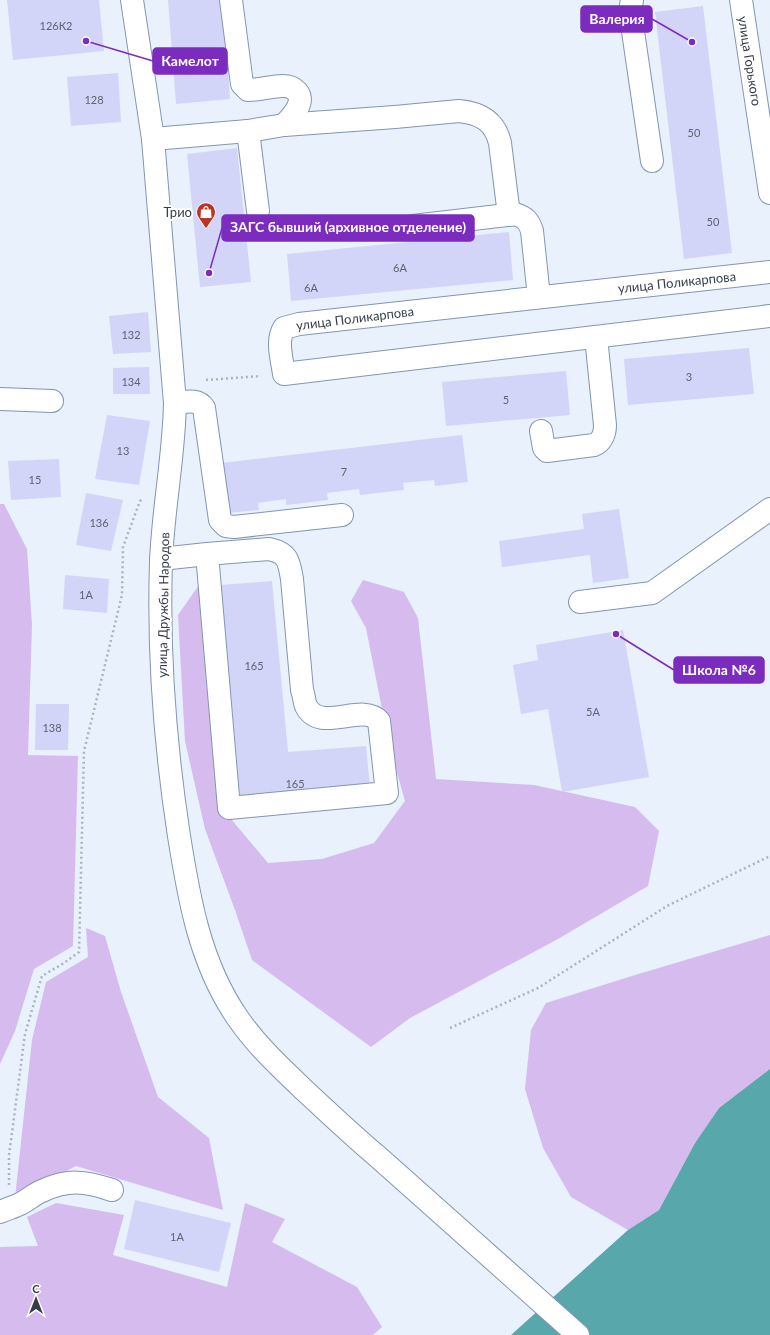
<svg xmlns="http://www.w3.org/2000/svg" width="770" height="1335" font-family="Lato,sans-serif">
  <rect width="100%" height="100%" fill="#e8f1fc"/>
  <g fill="#d5bbee">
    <path d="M0 504H4L27 549 32 625 28 755 78 756 73 946 34 969 15 1031 0 1064Z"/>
    <path d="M363 580 404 592 418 618 436 779 534 785 635 807 659 831 648 886 558 939 410 1018 371 1047 252 960 235 910 205 829 185 741 178 615 199 585 231 819 268 863 322 859 374 843 405 801 389 744 366 628 351 601Z"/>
    <path d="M86 928 105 936 121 992 158 1097 209 1138 223 1210 76 1166 15 1198 32 1040 46 982 88 957Z"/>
    <path d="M770 935V1069L719 1108 695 1143 659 1210 628 1230 571 1197 543 1148 525 1089 531 1030 546 1003 635 975Z"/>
    <path d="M56 1203 124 1215 113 1255 227 1287 245 1203 285 1219 272 1242 357 1287 382 1327 373 1335H0V1247L38 1246 27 1217Z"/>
  </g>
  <path fill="#58a7ab" d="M770 1069V1335H511L628 1230 659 1210 695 1143 719 1108Z"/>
  <g fill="#d2d5f7">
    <path d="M7 0H99L104 51 13 60Z"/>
    <path d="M168 0H223L230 99 176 104Z"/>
    <path d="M703 6 732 253 684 259 655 12Z"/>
    <path d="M118 73 121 122 71 126 67 77Z"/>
    <path d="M237 148 251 282 200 287 187 154Z"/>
    <path d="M509 232 513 280 291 301 287 254Z"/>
    <path d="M148 312 151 352 113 354 109 316Z"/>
    <path d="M749 348 754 394 628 405 624 359Z"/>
    <path d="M149 367 150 394H113V368Z"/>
    <path d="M566 371 570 415 446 426 442 382Z"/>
    <path d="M107 415 150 421 139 485 95 479Z"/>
    <path d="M462 435 468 482 435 486 434 480 403 483 404 490 360 495 359 489 327 493 328 500 286 505V499L258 503 259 510 227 513 221 463Z"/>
    <path d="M59 459 61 497 11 500 8 461Z"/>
    <path d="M86 493 123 500 111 551 76 545Z"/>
    <path d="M619 509 629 578 593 583 590 555 502 567 499 541 584 529 582 514Z"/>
    <path d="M65 575 109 579 107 613 63 609Z"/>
    <path d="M272 581 288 752 366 746 370 788 240 799 221 585Z"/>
    <path d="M623 630 649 777 562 792 548 709 521 714 513 665 538 660 536 645Z"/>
    <path d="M36 704H69L68 750H35Z"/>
    <path d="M135 1200 231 1223 219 1272 124 1249Z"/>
  </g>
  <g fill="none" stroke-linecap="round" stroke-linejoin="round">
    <g stroke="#8396af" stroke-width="24">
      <g id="minor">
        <path d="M132 0 153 139 175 403C174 456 163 509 161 562 158 654 165 745 179 836 189 899 200 963 237 1017 256 1045 280 1067 304 1090 328 1112 352 1135 377 1156 444 1216 511 1275 578 1335"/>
        <path d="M231 0 242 84 248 90C260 90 272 86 283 86 288 86 292 87 295 90 308 100 292 117 284 125"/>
        <path d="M632 0 630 11 652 161"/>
        <path d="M741 0 770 193"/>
        <path d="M248 131 258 211"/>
        <path d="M153 139 248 131 284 125 395 117 459 111C480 113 495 121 500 143L509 215"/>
        <path d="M413 226 515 214C525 217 529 221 532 231L539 297"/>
        <path d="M770 272 299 324 284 328C276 341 282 359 284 374L770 316"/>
        <path d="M0 399 52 401"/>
        <path d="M175 403C185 402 198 398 204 408L220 520 226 526 234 527 342 515"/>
        <path d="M541 431 544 448 547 451 594 445C602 442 605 433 605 425L596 337"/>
        <path d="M161 559 207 554 269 549C288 553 289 561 292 579L302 690C304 695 304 701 306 706 320 734 362 702 379 721L387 793 229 808 207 554"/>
        <path d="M580 602 652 593 770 509"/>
        <path d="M0 1212C7 1209 14 1207 20 1204 28 1200 34 1194 42 1191 68 1179 85 1181 112 1190"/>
      </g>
    </g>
    <g stroke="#aab3be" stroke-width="2.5" stroke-dasharray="2 3" stroke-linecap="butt">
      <path d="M206 380 261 376"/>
      <path d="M450 1028 538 988 667 906 770 856"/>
      <path d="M9 1185V1155L25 1034 42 976 64 963 79 952 84 751 122 595 123 547 140 501 143 499"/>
    </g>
    <use href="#minor" stroke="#fff" stroke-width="22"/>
  </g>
  <defs>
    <g id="shop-pin" transform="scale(1)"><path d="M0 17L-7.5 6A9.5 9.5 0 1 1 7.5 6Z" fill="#bf3225" stroke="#fff"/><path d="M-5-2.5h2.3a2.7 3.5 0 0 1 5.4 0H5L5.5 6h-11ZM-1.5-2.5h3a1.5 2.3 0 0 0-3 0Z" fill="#fff"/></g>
  </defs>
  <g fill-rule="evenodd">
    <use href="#shop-pin" x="206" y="212"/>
  </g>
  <g text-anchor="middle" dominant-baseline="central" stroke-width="4" stroke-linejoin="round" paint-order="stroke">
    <g font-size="11" fill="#5c6474">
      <text x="56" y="25">126К2</text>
      <text x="94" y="99">128</text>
      <text x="694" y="132">50</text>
      <text x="713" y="221">50</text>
      <text x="400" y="267">6А</text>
      <text x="311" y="287">6А</text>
      <text x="131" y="334">132</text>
      <text x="689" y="376">3</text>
      <text x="131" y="381">134</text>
      <text x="506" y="399">5</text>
      <text x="123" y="450">13</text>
      <text x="344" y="471">7</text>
      <text x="35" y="479">15</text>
      <text x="99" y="522">136</text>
      <text x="86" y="594">1А</text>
      <text x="254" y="665">165</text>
      <text x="593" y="711">5А</text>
      <text x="52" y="727">138</text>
      <text x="295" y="783">165</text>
      <text x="177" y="1236">1А</text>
    </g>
    <g font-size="13" fill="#353e48" stroke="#fff">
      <text transform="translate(750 61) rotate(81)">улица Горького</text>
      <text transform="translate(677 282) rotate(-6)">улица Поликарпова</text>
      <text transform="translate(355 318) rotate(-7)">улица Поликарпова</text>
      <text transform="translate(163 605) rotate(-89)">улица Дружбы Народов</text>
    </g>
    <g font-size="13" fill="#353e48" stroke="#fff" text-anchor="end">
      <text x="192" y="212">Трио</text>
    </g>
  </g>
  <path fill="none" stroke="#7b2cbf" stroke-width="1.5" d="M692 42L652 19M86 41L153 61M209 273L222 228M616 634L674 670"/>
  <g fill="#7b2cbf" stroke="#fff" stroke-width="1.5">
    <circle cx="692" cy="42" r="4"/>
    <circle cx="86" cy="41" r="4"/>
    <circle cx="209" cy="273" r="4"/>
    <circle cx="616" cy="634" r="4"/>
  </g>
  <g fill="#7b2cbf" stroke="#7b2cbf" stroke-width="1.5">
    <rect x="581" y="6" width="71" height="26" rx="4"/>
    <rect x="153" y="48" width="74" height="26" rx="4"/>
    <rect x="222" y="215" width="252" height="26" rx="4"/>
    <rect x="674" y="657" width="90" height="26" rx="4"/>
  </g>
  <g font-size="14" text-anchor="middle" font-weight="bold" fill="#fff">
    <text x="617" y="24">Валерия</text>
    <text x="190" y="66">Камелот</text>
    <text x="348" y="232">ЗАГС бывший (архивное отделение)</text>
    <text x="719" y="675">Школа №6</text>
  </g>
  <g transform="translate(36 1299)" stroke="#ffffff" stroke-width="3" paint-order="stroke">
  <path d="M0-3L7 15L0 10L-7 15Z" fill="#353e48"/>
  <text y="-6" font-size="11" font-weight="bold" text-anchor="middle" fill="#353e48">С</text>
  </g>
</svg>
